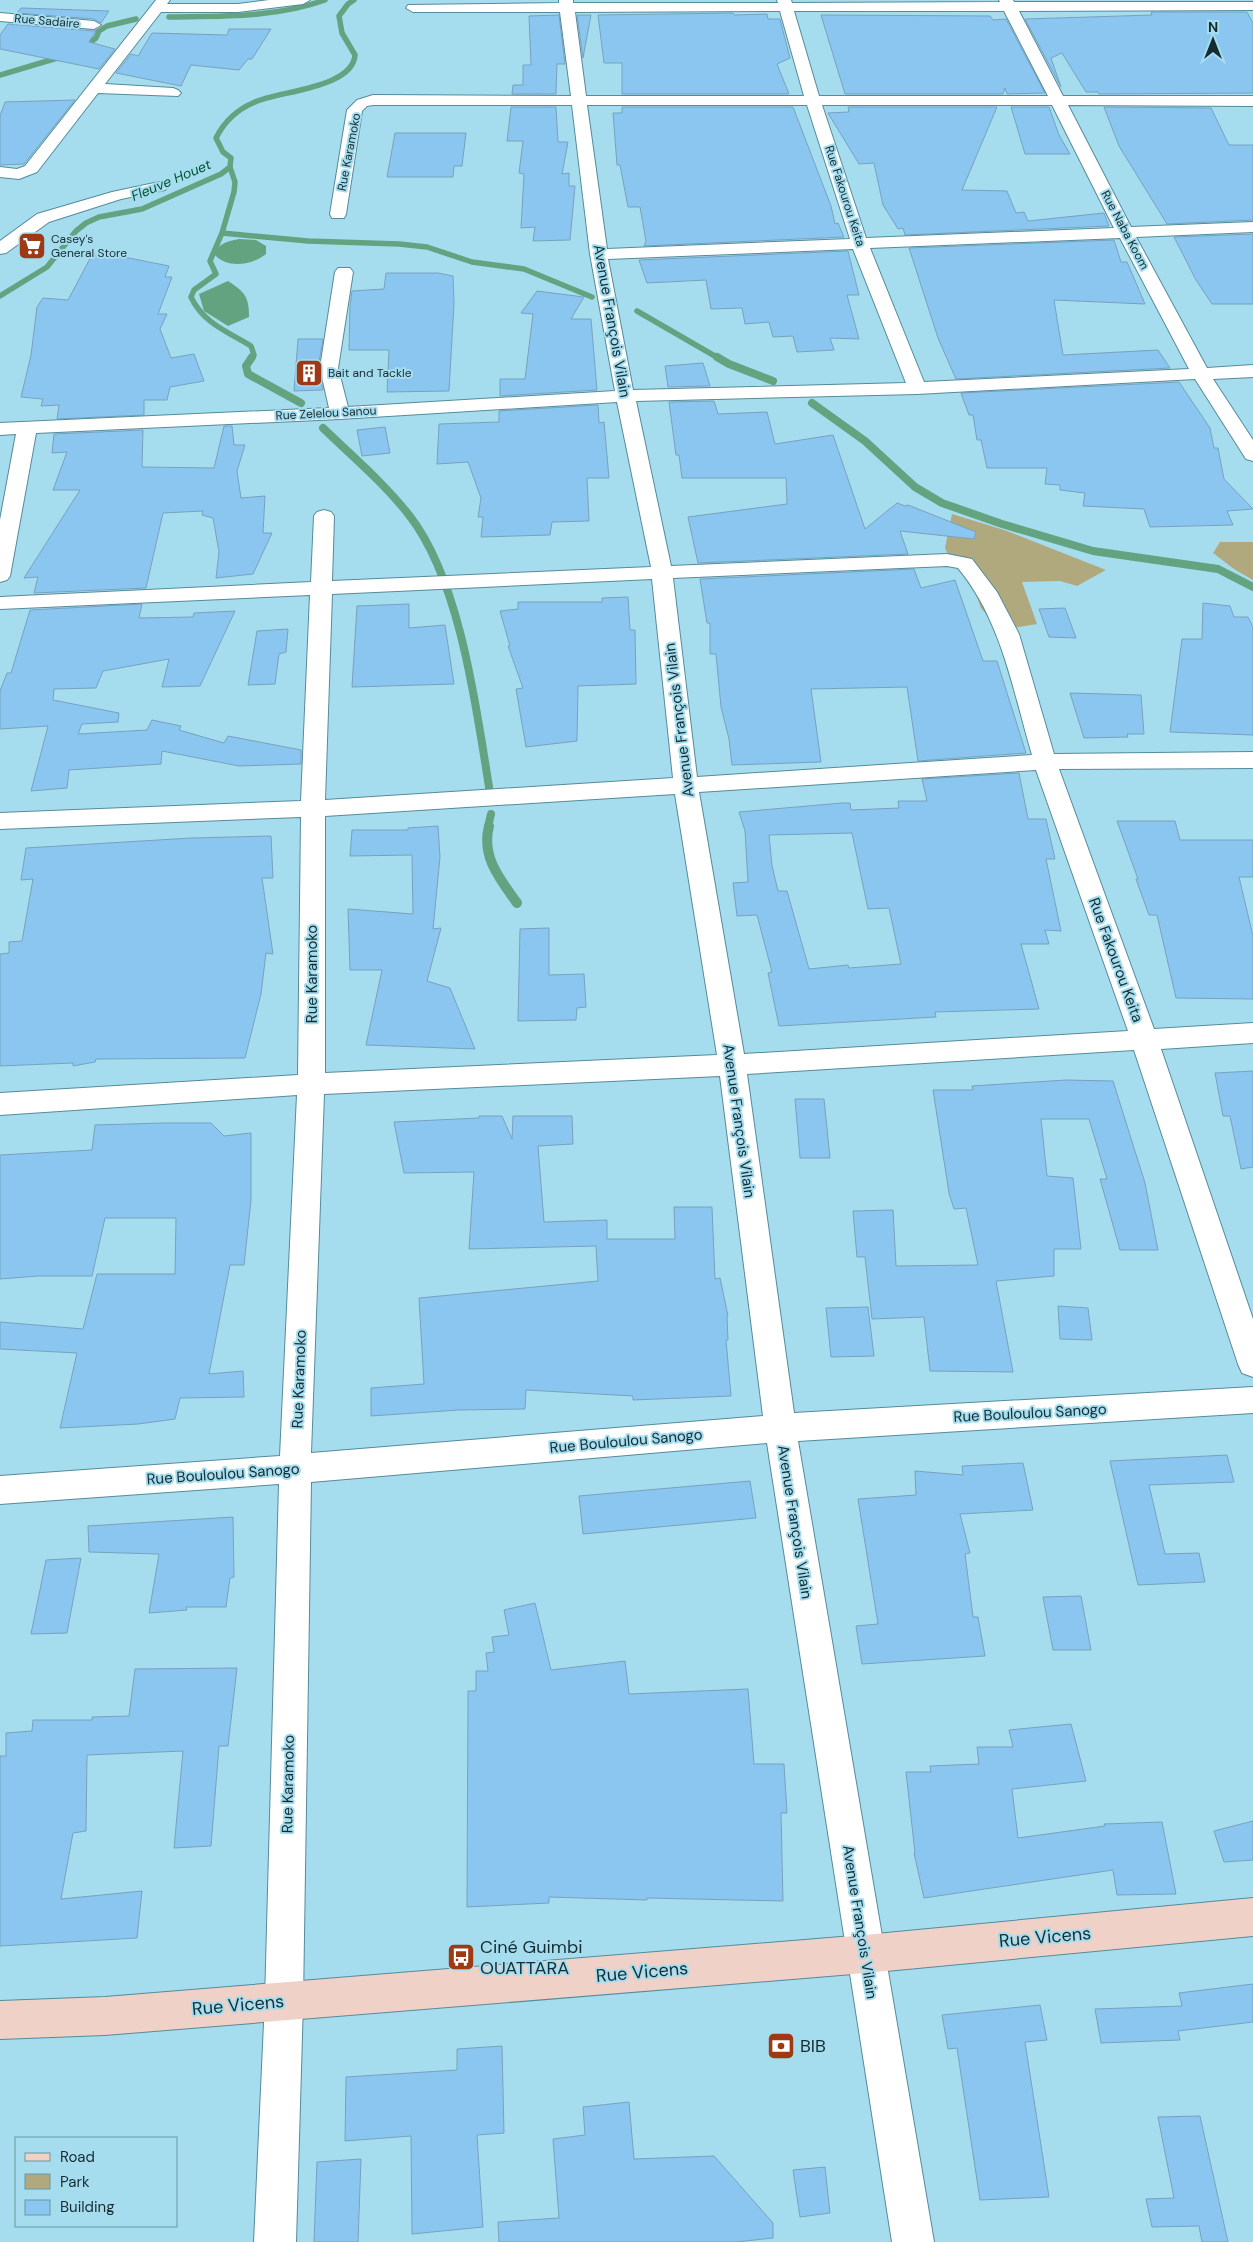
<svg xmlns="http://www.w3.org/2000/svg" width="1253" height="2242" font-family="'DM Sans',sans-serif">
  <rect width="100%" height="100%" fill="#a5ddef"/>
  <g fill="#b1a97e">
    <path d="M952 514 1007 531 1106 570 1077 586 1060 581 1022 582 1037 624 1000 630 981 608 970 577 952 563 945 548Z"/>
    <path d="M1220 542H1253V580L1234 569 1213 553Z"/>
  </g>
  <g fill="#64a380">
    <path d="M239 239 256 240 266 246V254C253 265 227 269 215 255 217 243 229 241 239 239Z"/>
    <path d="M228 281C245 292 249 297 249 317L228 326 204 311 199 294Z"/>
  </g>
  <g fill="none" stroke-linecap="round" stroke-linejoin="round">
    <g stroke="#64a380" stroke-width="5.5">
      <path d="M169 17C222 16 275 18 325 0"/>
      <path d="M80 50 96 38 99 31 107 26 136 19"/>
      <path d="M0 75 64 56"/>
      <path d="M230 167 235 182 234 192 222 233 210 261 216 274 194 290 191 297C203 323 228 332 251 346L254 355 251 359"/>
      <path d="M222 233 308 241 399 244 427 247 472 262 524 269 592 297"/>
      <path d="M0 296 47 267 76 231 86 223 99 217 142 209 221 174 230 167 231 158 223 152 216 138C224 122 238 109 255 102 279 91 353 88 355 55L342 33 339 16 348 4 354 0"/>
      <path d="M637 311 720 359"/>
    </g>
    <g stroke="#64a380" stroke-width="8">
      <path d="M252 357 246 366 248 374 301 403"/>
      <path d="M717 357 729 364 773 381"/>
      <path d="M812 403 865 441 915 487 942 503 1002 524 1093 551 1218 569 1253 587"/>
      <path d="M323 428C352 456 384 483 409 515 460 580 476 706 489 787"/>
      <path d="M488 827 491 814"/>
    </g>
    <path stroke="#64a380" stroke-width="10" d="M489 826C481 857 500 879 517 903"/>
  </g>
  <g fill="#8ac6ef" stroke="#77a2bf" fill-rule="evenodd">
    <path d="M21 8 109 11 101 23 94 19 17 13Z"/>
    <path d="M1151 12H1247L1253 23V93L1099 94 1098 92H1086L1062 53 1051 58 1061 87 1025 19 1152 15Z"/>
    <path d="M733 13 734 15 767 14 768 19H780L790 58 777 64 789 94H622V63H604L598 15Z"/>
    <path d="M559 15 565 64H557L556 94H512L513 85H523V65H531L529 16Z"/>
    <path d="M577 15H591L583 58Z"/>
    <path d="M821 15 990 16 993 20 1006 19 1045 93 1007 94 1005 88 1003 94H845Z"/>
    <path d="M8 24 94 31 97 29 89 42 115 49 99 69 0 49V35Z"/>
    <path d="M229 29H271L252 59H248L239 70 191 65 181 86 116 73 131 54 138 56 152 33 227 35Z"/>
    <path d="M75 100 24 164 0 165V116L5 102Z"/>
    <path d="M511 107H556L558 142H568L562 174 569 173V186H575L570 240 533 241 535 227 521 228 524 174 519 173 523 141H507Z"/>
    <path d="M622 107H793L831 206 835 224 838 223 844 237 644 246 646 241 640 207H628L620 165H617L613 113H622Z"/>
    <path d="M848 107H997L962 190 1007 191 1016 213 1024 212 1028 221 1104 213 1109 226 905 235 903 228 898 229 883 205 874 163 859 164 828 113 849 112Z"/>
    <path d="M1011 107H1049L1059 135 1070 154H1025Z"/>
    <path d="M1104 107 1211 108 1229 145H1253V220L1167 224 1119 146Z"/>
    <path d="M395 133H466L462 166H454L453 177H387Z"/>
    <path d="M1253 234V304H1212L1196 280 1174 237Z"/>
    <path d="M1114 240 1121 262H1127L1145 304 1054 300 1063 355 1158 350 1170 368 956 379 938 338 909 248Z"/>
    <path d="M848 251 859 295H847L859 339 830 338 834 350 797 352 793 336 773 337 769 322 745 324 742 308 711 309 706 280 647 283 639 260Z"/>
    <path d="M92 255 124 257 169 266 165 277H172L158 314H167L160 329 171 358 194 354 204 381 170 387 167 400H144V415L57 419 59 405 41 406 43 399 21 397 31 355 37 307 43 298 68 300Z"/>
    <path d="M386 273H438L453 276 454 303 449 391 387 392 389 350H349L350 306 352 291 384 289Z"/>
    <path d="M537 291 584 297 571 319H591L597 390 500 396V379H525L533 314 521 313Z"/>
    <path d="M298 339H323L318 368 323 390 294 391Z"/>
    <path d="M703 363 710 386 668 387 665 366Z"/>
    <path d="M1179 382 1210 428 1214 448H1218L1224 479 1253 509 1227 511 1233 525 1150 527 1144 509 1083 506 1085 493 1060 490V485L1045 484 1047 468H987L981 440H977L973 415H969L961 393Z"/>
    <path d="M714 401 718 414 767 412 775 444 833 435 865 529 897 503 905 506 908 505 976 532 974 539 900 531 908 554 698 563 688 517 787 504 786 478H682L679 455H676L669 402Z"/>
    <path d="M598 405 599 423 604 422 609 478H587L589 521 552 522 550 535 481 537 483 517H478L481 498 468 462 437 464 439 424 499 422V411Z"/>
    <path d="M224 426H232L234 445H245L237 471 241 498 265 496 263 533H272L253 574 216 578 219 552 213 518 202 515 203 511 163 513 146 588 34 593 38 577 24 578 80 490H53L67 452 52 453 54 434 143 430 142 467 214 468Z"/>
    <path d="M385 427 390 453 362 456 357 430Z"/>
    <path d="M914 569 921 588 955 580 983 661H997L1026 753 918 761 907 687 811 689 821 762 732 765 729 739 721 707 716 654H710V623H707L700 579Z"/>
    <path d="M628 597 630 630H635L636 684 578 686 577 741 526 747 516 689 523 688 508 646H510L500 611 518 609V602H602V598Z"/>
    <path d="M1203 603 1230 606 1234 617H1248L1253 627V735L1170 732 1182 639H1202Z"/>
    <path d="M142 604 139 618 193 617 194 613 235 611 200 686 162 687 169 659 103 671 96 688 54 689 53 700 119 713 118 722 82 724 78 734 147 730 152 720 181 726 179 730 224 743 228 736 301 750V764L239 766 162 751 161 764 69 770 67 788 31 791 48 726 0 729V691L7 673H11L30 610Z"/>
    <path d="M409 604V628L445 625 454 684 352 687 357 606Z"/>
    <path d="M1065 608 1076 638 1049 637 1039 609Z"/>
    <path d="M288 629 286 652 279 654 275 684 248 685 257 631Z"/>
    <path d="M1070 693 1141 695 1144 734H1127L1128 737 1084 738Z"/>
    <path d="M1019 773 1028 819H1046L1055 859H1046L1061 931 1045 930 1049 944H1021L1039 1009 935 1012 936 1017 779 1026 768 973 772 972 757 915 737 916 733 883 748 882 745 831 739 812 842 803H850L851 810 899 808 898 801H927L922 779ZM852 833 868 909 889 908 901 964 849 968 848 965 809 969 787 891H778L772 866 769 835Z"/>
    <path d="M1117 821H1175L1180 840H1253V877H1239L1253 936V999L1176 998 1157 915H1149L1136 879H1138Z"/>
    <path d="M438 826 440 857 433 929 441 928 427 981 450 988 475 1049 366 1045 382 970H350L348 909 413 914 412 855 350 856 352 830H408V828Z"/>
    <path d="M271 836 273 878H262L273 954 266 953 261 994 245 1058 96 1059 95 1062 73 1066V1063L0 1066V954L9 953V942L22 941 33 879 21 880 26 848 191 838Z"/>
    <path d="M549 928V975L584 974 586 1007 577 1008 576 1020 518 1021 520 929Z"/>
    <path d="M1253 1071V1167L1241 1169 1230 1116H1223L1215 1073Z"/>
    <path d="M1066 1080 1113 1081 1145 1183 1158 1250H1120L1100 1179H1107L1089 1119H1041L1047 1176 1073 1178 1081 1249H1054V1276L996 1281 1013 1372 930 1371 924 1317 872 1319 865 1257H857L853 1211 893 1210 896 1266 978 1265 966 1208 954 1209 949 1193 933 1090H973L972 1086Z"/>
    <path d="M795 1099H824L830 1158H800Z"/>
    <path d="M479 1116H502L512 1139 513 1116H572L573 1144 538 1146 544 1222 607 1220V1239H675L674 1207H712L715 1279 720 1278 728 1316H727L728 1340H726L731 1396 633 1400V1396L526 1390 525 1409 459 1410 371 1416V1388L424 1384 419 1298 598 1281 596 1246 469 1249 474 1172 404 1173 394 1122 479 1118Z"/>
    <path d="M163 1123H211L224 1136 251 1133V1200L244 1265H230L209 1374 243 1371 244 1397 180 1398 175 1419 138 1424 60 1428 77 1353 0 1349V1322L83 1329 97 1274H175L176 1218H105L92 1276H38L0 1279V1155L92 1150 95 1125Z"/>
    <path d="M1058 1306 1088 1308 1092 1340 1060 1339Z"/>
    <path d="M868 1307 874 1356 831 1357 826 1308Z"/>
    <path d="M1227 1455 1234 1482 1149 1485 1165 1554 1199 1553 1205 1582 1138 1585 1110 1461Z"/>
    <path d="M1023 1463 1033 1510 960 1514 970 1553 965 1554 973 1617H978L985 1656 862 1664 856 1626 878 1624 858 1499 916 1495 915 1471 963 1475 962 1466Z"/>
    <path d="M750 1481 756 1518 583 1534 579 1496Z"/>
    <path d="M233 1517 234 1577 230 1578 226 1607H186L187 1610 149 1613 159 1554 89 1552 88 1526Z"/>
    <path d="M81 1558 67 1633 31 1634 46 1560Z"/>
    <path d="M1081 1596 1091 1650H1053L1043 1597Z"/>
    <path d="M535 1603 551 1670 625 1661 629 1694 748 1689 754 1764H784L787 1813H781L783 1901 647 1898V1900L549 1897V1903L467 1907 468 1691H476V1671H488L486 1653 494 1652 492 1637 509 1635 504 1610Z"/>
    <path d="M237 1668 228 1746H219L211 1846 174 1848 183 1751 87 1755 86 1831 73 1833 61 1899 142 1891 137 1938 0 1946V1756H6V1733L32 1731 33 1720H92V1717L129 1716 135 1669Z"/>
    <path d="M1071 1724 1086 1781 1012 1789 1018 1838 1105 1826 1104 1824 1162 1822 1176 1894 1117 1895 1113 1870 924 1898 914 1853H915L906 1772H931L930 1766 979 1764 977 1747H1013L1009 1730Z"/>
    <path d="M1253 1821V1860L1224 1862 1214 1831Z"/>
    <path d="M1253 1984V2022L1178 2031 1180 2040 1101 2043 1095 2009 1182 2006 1179 1993Z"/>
    <path d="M1040 2005 1047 2040 1025 2042 1049 2197 980 2200 957 2048 948 2049 942 2015Z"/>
    <path d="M502 2046 504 2133 477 2135 483 2227 412 2234 411 2136 345 2141 346 2077 457 2070V2049Z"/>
    <path d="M629 2102 634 2159 714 2156 773 2223V2238L736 2242H499L498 2222 559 2218 553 2139 585 2135 583 2107Z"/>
    <path d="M1200 2116 1228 2242H1202L1199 2226 1152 2227 1146 2199 1174 2198 1158 2117Z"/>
    <path d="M361 2159 358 2242H314L317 2162Z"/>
    <path d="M825 2167 830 2213 800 2217 793 2170Z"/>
  </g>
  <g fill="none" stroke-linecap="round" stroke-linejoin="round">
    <g stroke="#558b9b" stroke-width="2">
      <g id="street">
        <path d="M156 0H170L167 4H238L269 0H310L303 4 238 12H161L105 84 173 88 178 90 181 93 178 96 98 93 37 172 19 179 0 177V167L17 169 25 166Z"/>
        <path d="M559 0H573V3H778L777 0H791L792 3 1000 2 999 0H1013L1014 2H1253V10L1019 11 1063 96H1253V106L1068 105 1131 227 1253 222V232L1136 237 1207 368 1253 365V377L1213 379 1253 440V461L1246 459 1195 379 917 394 636 401 671 566 947 554 972 559 997 592 1019 634 1054 754 1253 752V768L1059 769 1154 1029 1253 1023V1043L1161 1049 1253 1319V1377L1242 1373 1238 1364 1134 1050 747 1074 794 1413 1253 1387V1413L798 1441 934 2242H892L767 1443 311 1482 303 2001 296 2242H254L265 2001 279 1484 0 1504V1476L280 1456 297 1095 0 1115V1093L298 1075 301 817 0 829V813L301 801 310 595 0 609V597L311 582 314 516 317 512 324 510 331 512 334 516 332 581 651 567 617 402 340 419 36 433 10 576 7 580 0 582V520L16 434 0 435V423L329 408 320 368 335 272 338 268H350L353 272 338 368 348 407 615 391 590 254 572 105H373L367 106 362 111 346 214 344 218H332L330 214 347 110 357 100 373 95 571 96 560 12H413L406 8 408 5 559 3ZM780 11 804 96H586L575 12ZM794 11H1004L1048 96H819ZM587 105H807L850 239 607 249ZM822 105H1052L1114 228 866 238ZM1120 238 1189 369 924 382 870 248ZM853 249 906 383 633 390 608 259ZM947 566 958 568C1002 621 1013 691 1032 755L697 777 673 578ZM652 579 673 778 325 800 332 594ZM1036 770 1128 1031 744 1054 699 792ZM675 794 717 1055 325 1073V816ZM720 1076 763 1416 311 1453 324 1094Z"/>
        <path d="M0 13 94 21 101 25 94 29 0 21Z"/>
        <path d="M159 182 165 184 167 187 165 190 121 199 49 222 6 253 0 254V241L37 214 112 192Z"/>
      </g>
    </g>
    <g stroke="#558b9b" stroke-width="2">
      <path id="secondary" d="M1253 1898V1936L865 1973 105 2035 0 2039V2001L105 1997 865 1935Z"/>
    </g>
    <use href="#street" fill="#fff" fill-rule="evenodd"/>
    <use href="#secondary" fill="#f0d1c7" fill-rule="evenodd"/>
  </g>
  <defs>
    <g id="supermarket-square" transform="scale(1.4375)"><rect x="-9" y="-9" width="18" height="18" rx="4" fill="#9f3913" stroke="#a5ddef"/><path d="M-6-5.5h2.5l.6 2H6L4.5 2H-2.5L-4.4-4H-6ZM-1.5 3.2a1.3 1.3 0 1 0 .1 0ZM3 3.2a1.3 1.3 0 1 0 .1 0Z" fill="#fff"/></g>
    <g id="building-square" transform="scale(1.4375)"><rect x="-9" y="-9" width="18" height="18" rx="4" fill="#9f3913" stroke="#a5ddef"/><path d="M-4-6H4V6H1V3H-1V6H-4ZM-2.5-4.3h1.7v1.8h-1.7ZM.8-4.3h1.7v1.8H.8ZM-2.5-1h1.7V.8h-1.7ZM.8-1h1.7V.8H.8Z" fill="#fff"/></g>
    <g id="bus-square" transform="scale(1.4375)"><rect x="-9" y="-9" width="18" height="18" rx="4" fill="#9f3913" stroke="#a5ddef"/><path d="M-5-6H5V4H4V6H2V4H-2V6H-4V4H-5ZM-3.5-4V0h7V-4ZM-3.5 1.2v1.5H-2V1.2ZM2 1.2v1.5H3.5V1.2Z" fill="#fff"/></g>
    <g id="bank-square" transform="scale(1.4375)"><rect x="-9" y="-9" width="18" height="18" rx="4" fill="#9f3913" stroke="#a5ddef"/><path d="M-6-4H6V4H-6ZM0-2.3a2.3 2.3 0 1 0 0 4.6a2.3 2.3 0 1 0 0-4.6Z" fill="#fff"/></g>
  </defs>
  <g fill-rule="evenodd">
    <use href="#supermarket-square" x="32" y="246"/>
    <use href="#building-square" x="309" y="373"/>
    <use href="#bus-square" x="461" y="1957"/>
    <use href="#bank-square" x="781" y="2046"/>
  </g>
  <g text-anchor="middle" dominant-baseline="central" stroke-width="4" stroke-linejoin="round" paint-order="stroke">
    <g font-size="12" fill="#152c32" stroke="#a5ddef">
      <text transform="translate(47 21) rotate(5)">Rue Sadaire</text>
      <text transform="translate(349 152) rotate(-79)">Rue Karamoko</text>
      <text transform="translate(845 196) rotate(72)">Rue Fakourou Keita</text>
      <text transform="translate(1125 230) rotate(62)">Rue Naba Koom</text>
      <text transform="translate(326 413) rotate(-3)">Rue Zelelou Sanou</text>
    </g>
    <g font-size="12" fill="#152c32" stroke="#a5ddef" text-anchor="start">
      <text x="51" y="239">Casey's<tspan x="51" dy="14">General Store</tspan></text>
      <text x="328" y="373">Bait and Tackle</text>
    </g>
    <g font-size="14" font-style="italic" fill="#005332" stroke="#a5ddef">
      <text transform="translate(171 180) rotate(-23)">Fleuve Houet</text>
    </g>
    <g font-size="15" fill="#152c32" stroke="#a5ddef">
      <text transform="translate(612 321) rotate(80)">Avenue François Vilain</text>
      <text transform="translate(679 720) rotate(-97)">Avenue François Vilain</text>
      <text transform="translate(1116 960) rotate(70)">Rue Fakourou Keita</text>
      <text transform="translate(312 974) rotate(-90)">Rue Karamoko</text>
      <text transform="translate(739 1121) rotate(82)">Avenue François Vilain</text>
      <text transform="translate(299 1379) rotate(-88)">Rue Karamoko</text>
      <text transform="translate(1030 1413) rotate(-3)">Rue Bouloulou Sanogo</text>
      <text transform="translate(626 1441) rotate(-5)">Rue Bouloulou Sanogo</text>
      <text transform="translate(223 1474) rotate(-4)">Rue Bouloulou Sanogo</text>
      <text transform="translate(795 1522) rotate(81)">Avenue François Vilain</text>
      <text transform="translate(288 1784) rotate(-89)">Rue Karamoko</text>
      <text transform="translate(860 1922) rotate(81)">Avenue François Vilain</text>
    </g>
    <g font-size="18" fill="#152c32" stroke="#a5ddef">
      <text transform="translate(1045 1937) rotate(-5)">Rue Vicens</text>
      <text transform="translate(642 1972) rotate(-5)">Rue Vicens</text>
      <text transform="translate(238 2005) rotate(-5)">Rue Vicens</text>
    </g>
    <g font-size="18" fill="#152c32" stroke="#a5ddef" text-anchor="start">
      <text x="480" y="1947">Ciné Guimbi<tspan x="480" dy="21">OUATTARA</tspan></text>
      <text x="800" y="2046">BIB</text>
    </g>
  </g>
  <rect x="15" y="2137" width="162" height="90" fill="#a5ddef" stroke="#6b96a3"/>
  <rect x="25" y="2153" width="25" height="8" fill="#f0d1c7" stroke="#6b96a3"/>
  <text x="60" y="2162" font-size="15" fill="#152c32">Road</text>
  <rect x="25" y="2174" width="25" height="15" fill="#b1a97e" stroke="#6b96a3"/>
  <text x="60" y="2187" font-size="15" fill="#152c32">Park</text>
  <rect x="25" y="2200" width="25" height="15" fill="#8ac6ef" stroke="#6b96a3"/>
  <text x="60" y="2212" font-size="15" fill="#152c32">Building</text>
  <g transform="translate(1213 40)" stroke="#a5ddef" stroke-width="4" paint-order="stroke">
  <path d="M0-4L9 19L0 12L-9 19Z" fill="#152c32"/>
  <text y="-8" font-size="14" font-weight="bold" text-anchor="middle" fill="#152c32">N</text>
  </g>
</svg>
